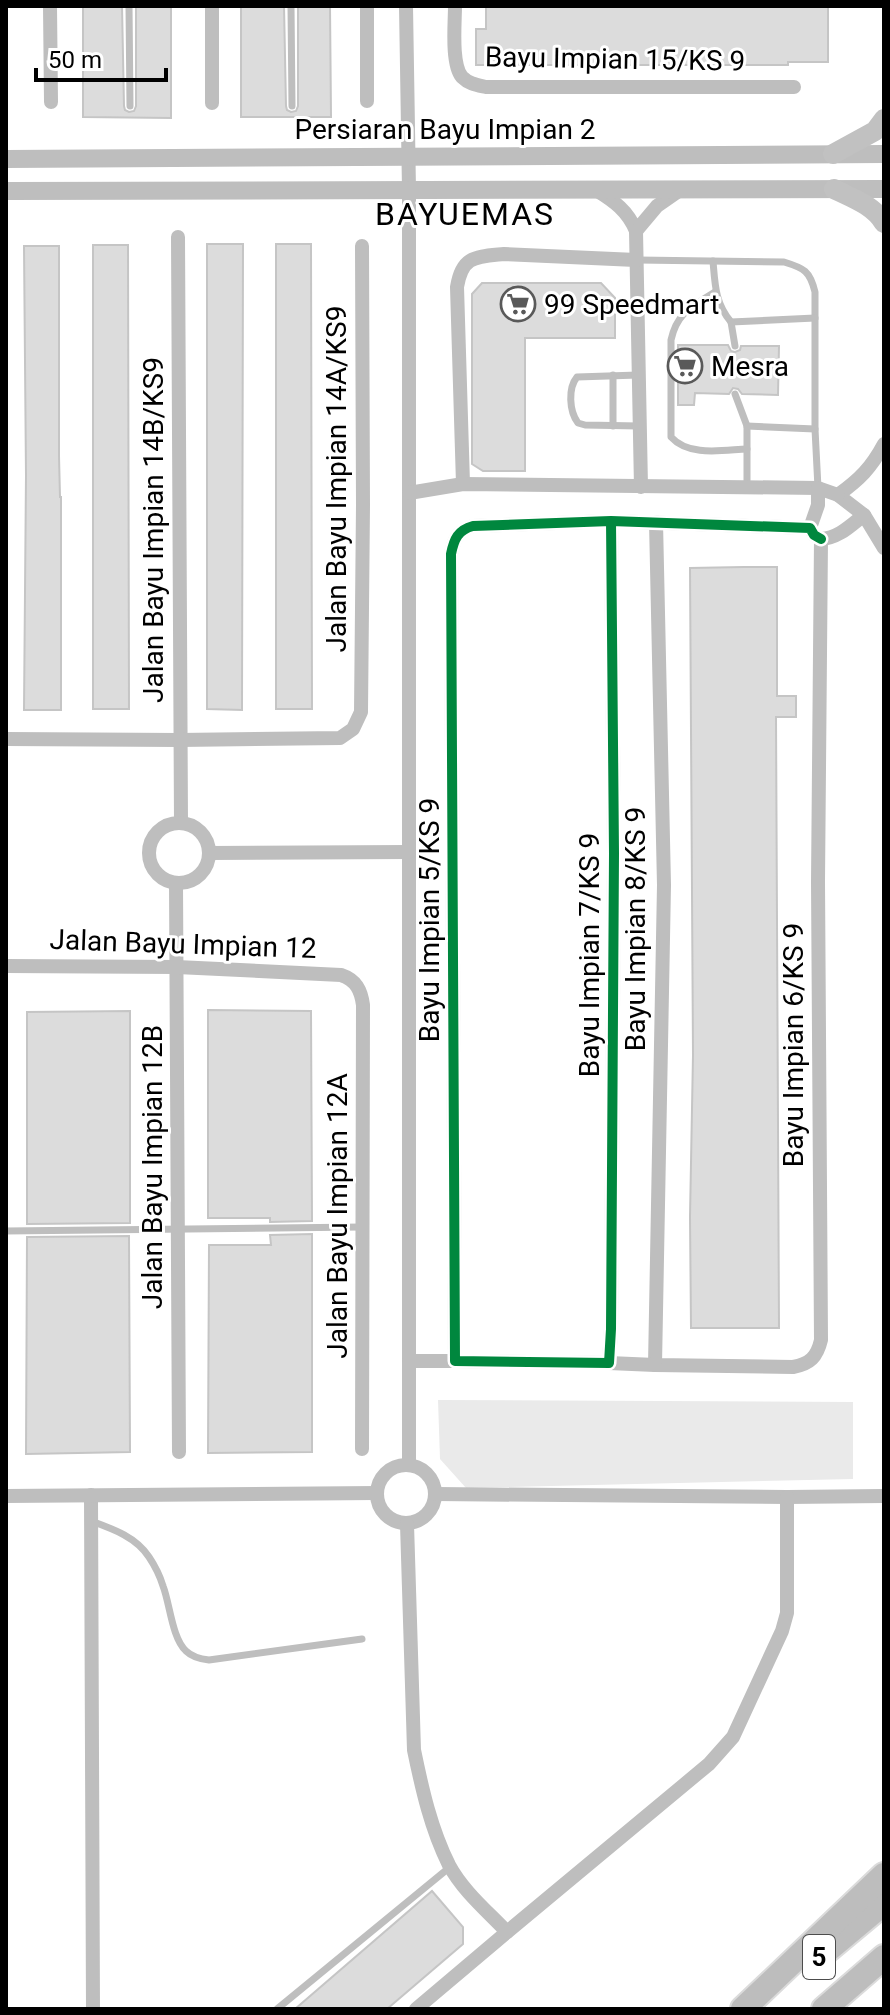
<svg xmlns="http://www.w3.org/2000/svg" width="890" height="2015" font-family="Roboto,sans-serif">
  <rect width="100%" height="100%" fill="#fff"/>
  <path fill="#eaeaea" d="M438 1400 853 1402V1479L466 1488 440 1459Z"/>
  <g fill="#dcdcdc" stroke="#c5c5c5" stroke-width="2">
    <path d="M83 6H122L124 106 125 110 129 112 134 111 136 106V6H171V118L83 117Z"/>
    <path d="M241 6H284L286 106 287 110 291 112 296 111 298 106V6H330L331 117H241Z"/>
    <path d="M486 6H828V62H788V65H476V29H486Z"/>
    <path d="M207 244H243L242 710 207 709Z"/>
    <path d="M276 244H311L312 709H276Z"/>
    <path d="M93 245H128L129 709H93Z"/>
    <path d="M24 246H59V456L60 497H61V710H24L26 475Z"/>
    <path d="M482 283H601L615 298V338H525V471H483L472 464V294Z"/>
    <path d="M678 345H728L731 351 735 352 740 350 741 346H779L778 395 742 394 738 389 733 388 729 394 695 393 694 405H678Z"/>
    <path d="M744 567H777V696H796V717H776L779 1328H691L690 1217 693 1055 690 568Z"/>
    <path d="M208 1010 311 1011 312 1221 270 1222V1218H208Z"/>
    <path d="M130 1011V1223L27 1224V1012Z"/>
    <path d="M312 1234V1452L208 1453 209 1245H271L270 1235Z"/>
    <path d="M129 1236 130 1452 26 1454 27 1237Z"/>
    <path d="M432 1891 463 1927V1944L387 2009H295Z"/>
  </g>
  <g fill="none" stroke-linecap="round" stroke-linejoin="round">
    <g stroke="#dbdbdb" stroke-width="28">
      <g id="trunk">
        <path d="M824 1953 884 1903"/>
        <path d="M743 2009 884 1875"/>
        <path d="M824 2009 884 1957"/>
      </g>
    </g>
    <g stroke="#bebebe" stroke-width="7">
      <path d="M129 6 130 106"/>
      <path d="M291 6 292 106"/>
      <path d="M638 260 784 262C804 268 810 271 815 292V429L818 488"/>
      <path d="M713 261C715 284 715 303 731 322L815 318"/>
      <path d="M715 292C693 306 677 312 671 340V437C689 457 723 450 747 449"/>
      <path d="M731 322 735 346"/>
      <path d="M638 375 577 377C568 388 569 411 578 423L585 425 639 426"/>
      <path d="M735 394 747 426V488"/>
      <path d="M613 426V375"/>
      <path d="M747 426 815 429"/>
      <path d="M6 1231 362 1227"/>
      <path d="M91 1521C113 1529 136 1537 149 1557 155 1566 160 1576 163 1586 170 1604 172 1638 186 1651 192 1657 200 1659 209 1660L362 1639"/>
      <path d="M277 2009 450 1867"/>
    </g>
    <g stroke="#bebebe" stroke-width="14">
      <path d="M50 6 51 102"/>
      <path d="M212 6V103"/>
      <path d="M367 6V101"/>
      <path d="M406 6 409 190V1464"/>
      <path d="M455 6C455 23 451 64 462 77 469 84 477 85 486 87H794"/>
      <path d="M596 190C614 201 628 211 636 231L657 206 680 190"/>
      <path d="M636 231 641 487"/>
      <path d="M178 237 181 822"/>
      <path d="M884 444C871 468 860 479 838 495L864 515 884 548"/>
      <path d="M463 484 457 287C462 256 475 257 504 254L636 260"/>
      <path d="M409 493 463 484 818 488 838 495"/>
      <path d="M611 521 614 853 611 1329 609 1363 455 1361 451 554C454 539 458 530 473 526L611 521 810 528 814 535 821 539"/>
      <path d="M656 522 664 885 655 1365 793 1367C810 1364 817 1357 821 1340L818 882 821 539"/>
      <path d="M810 528 818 505V488"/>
      <path d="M821 539C839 538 851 525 864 515"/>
      <path d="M6 739 179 740 340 738 353 729 361 712 363 505 362 246"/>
      <circle cx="179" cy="853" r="30"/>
      <path d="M209 853 409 852"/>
      <path d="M176 883 179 1452"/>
      <path d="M6 966 177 967 341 975C356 980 361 990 363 1005L362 1449"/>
      <path d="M409 1361H455"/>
      <path d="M609 1363 655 1365"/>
      <circle cx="406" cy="1494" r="29"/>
      <path d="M436 1494 787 1497 884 1496"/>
      <path d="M91 1495 93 2009"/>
      <path d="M6 1496 377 1493"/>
      <path d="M407 1524 414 1750C422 1789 431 1829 449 1865 463 1891 487 1911 507 1932L709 1764 733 1737 782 1631 787 1613V1497"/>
      <path d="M416 2009 507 1932"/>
    </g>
    <g stroke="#bebebe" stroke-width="18">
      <path d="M6 159 884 154"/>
      <path d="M6 191 884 189"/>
    </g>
    <g stroke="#c1c1c1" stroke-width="20">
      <path d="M833 154 875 131 884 119"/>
      <path d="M834 189C852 198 873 205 884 223"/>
    </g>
    <use href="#trunk" stroke="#bdbdbd" stroke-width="24"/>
    <g stroke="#fff" stroke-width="15">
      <path id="cycleway" d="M611 521 614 853 611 1329 609 1363 455 1361 451 554C454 539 458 530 473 526L611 521 810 528 814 535 821 539"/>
    </g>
    <use href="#cycleway" stroke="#00873e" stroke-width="10"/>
  </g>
  <defs>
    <g id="supermarket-ring" transform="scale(1.8)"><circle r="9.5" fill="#fff" stroke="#595959" stroke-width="1.5"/><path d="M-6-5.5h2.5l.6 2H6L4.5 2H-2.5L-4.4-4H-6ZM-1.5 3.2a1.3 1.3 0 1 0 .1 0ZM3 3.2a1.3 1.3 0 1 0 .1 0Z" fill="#595959"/></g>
  </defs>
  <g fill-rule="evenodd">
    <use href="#supermarket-ring" x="518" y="304"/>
    <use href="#supermarket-ring" x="685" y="366"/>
  </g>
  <g text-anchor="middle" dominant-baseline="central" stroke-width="6" stroke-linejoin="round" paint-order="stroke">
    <rect fill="#fff" stroke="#4c4c4c" stroke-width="2" x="803" y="1935" width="32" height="44" rx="6"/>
    <g font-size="26" font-weight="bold" fill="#000">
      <text x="819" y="1957">5</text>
    </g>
    <g font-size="28" fill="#000" stroke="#fff">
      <text transform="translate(615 59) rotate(1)">Bayu Impian 15/KS 9</text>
      <text x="445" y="129">Persiaran Bayu Impian 2</text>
      <text transform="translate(336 479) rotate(-90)">Jalan Bayu Impian 14A/KS9</text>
      <text transform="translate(153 530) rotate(-90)">Jalan Bayu Impian 14B/KS9</text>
      <text transform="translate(429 920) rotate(-90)">Bayu Impian 5/KS 9</text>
      <text transform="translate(635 929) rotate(-90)">Bayu Impian 8/KS 9</text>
      <text transform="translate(183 944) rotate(2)">Jalan Bayu Impian 12</text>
      <text transform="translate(589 955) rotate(-90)">Bayu Impian 7/KS 9</text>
      <text transform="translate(793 1045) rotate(-90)">Bayu Impian 6/KS 9</text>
      <text transform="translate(152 1167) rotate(-90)">Jalan Bayu Impian 12B</text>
      <text transform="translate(337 1216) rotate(-90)">Jalan Bayu Impian 12A</text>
    </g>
    <g font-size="28" fill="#000" stroke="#fff" text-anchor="start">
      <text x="544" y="304">99 Speedmart</text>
      <text x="711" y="366">Mesra</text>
    </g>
    <g font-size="32" letter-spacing="2" fill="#000" stroke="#fff">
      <text x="465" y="214">BAYUEMAS</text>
    </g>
  </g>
  <rect width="890" height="2015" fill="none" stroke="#000000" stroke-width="16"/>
  <path d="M36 68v12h130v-12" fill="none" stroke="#000000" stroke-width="4"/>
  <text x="48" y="68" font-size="24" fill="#000000" stroke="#ffffff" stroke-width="6" paint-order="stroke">50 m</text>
</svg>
